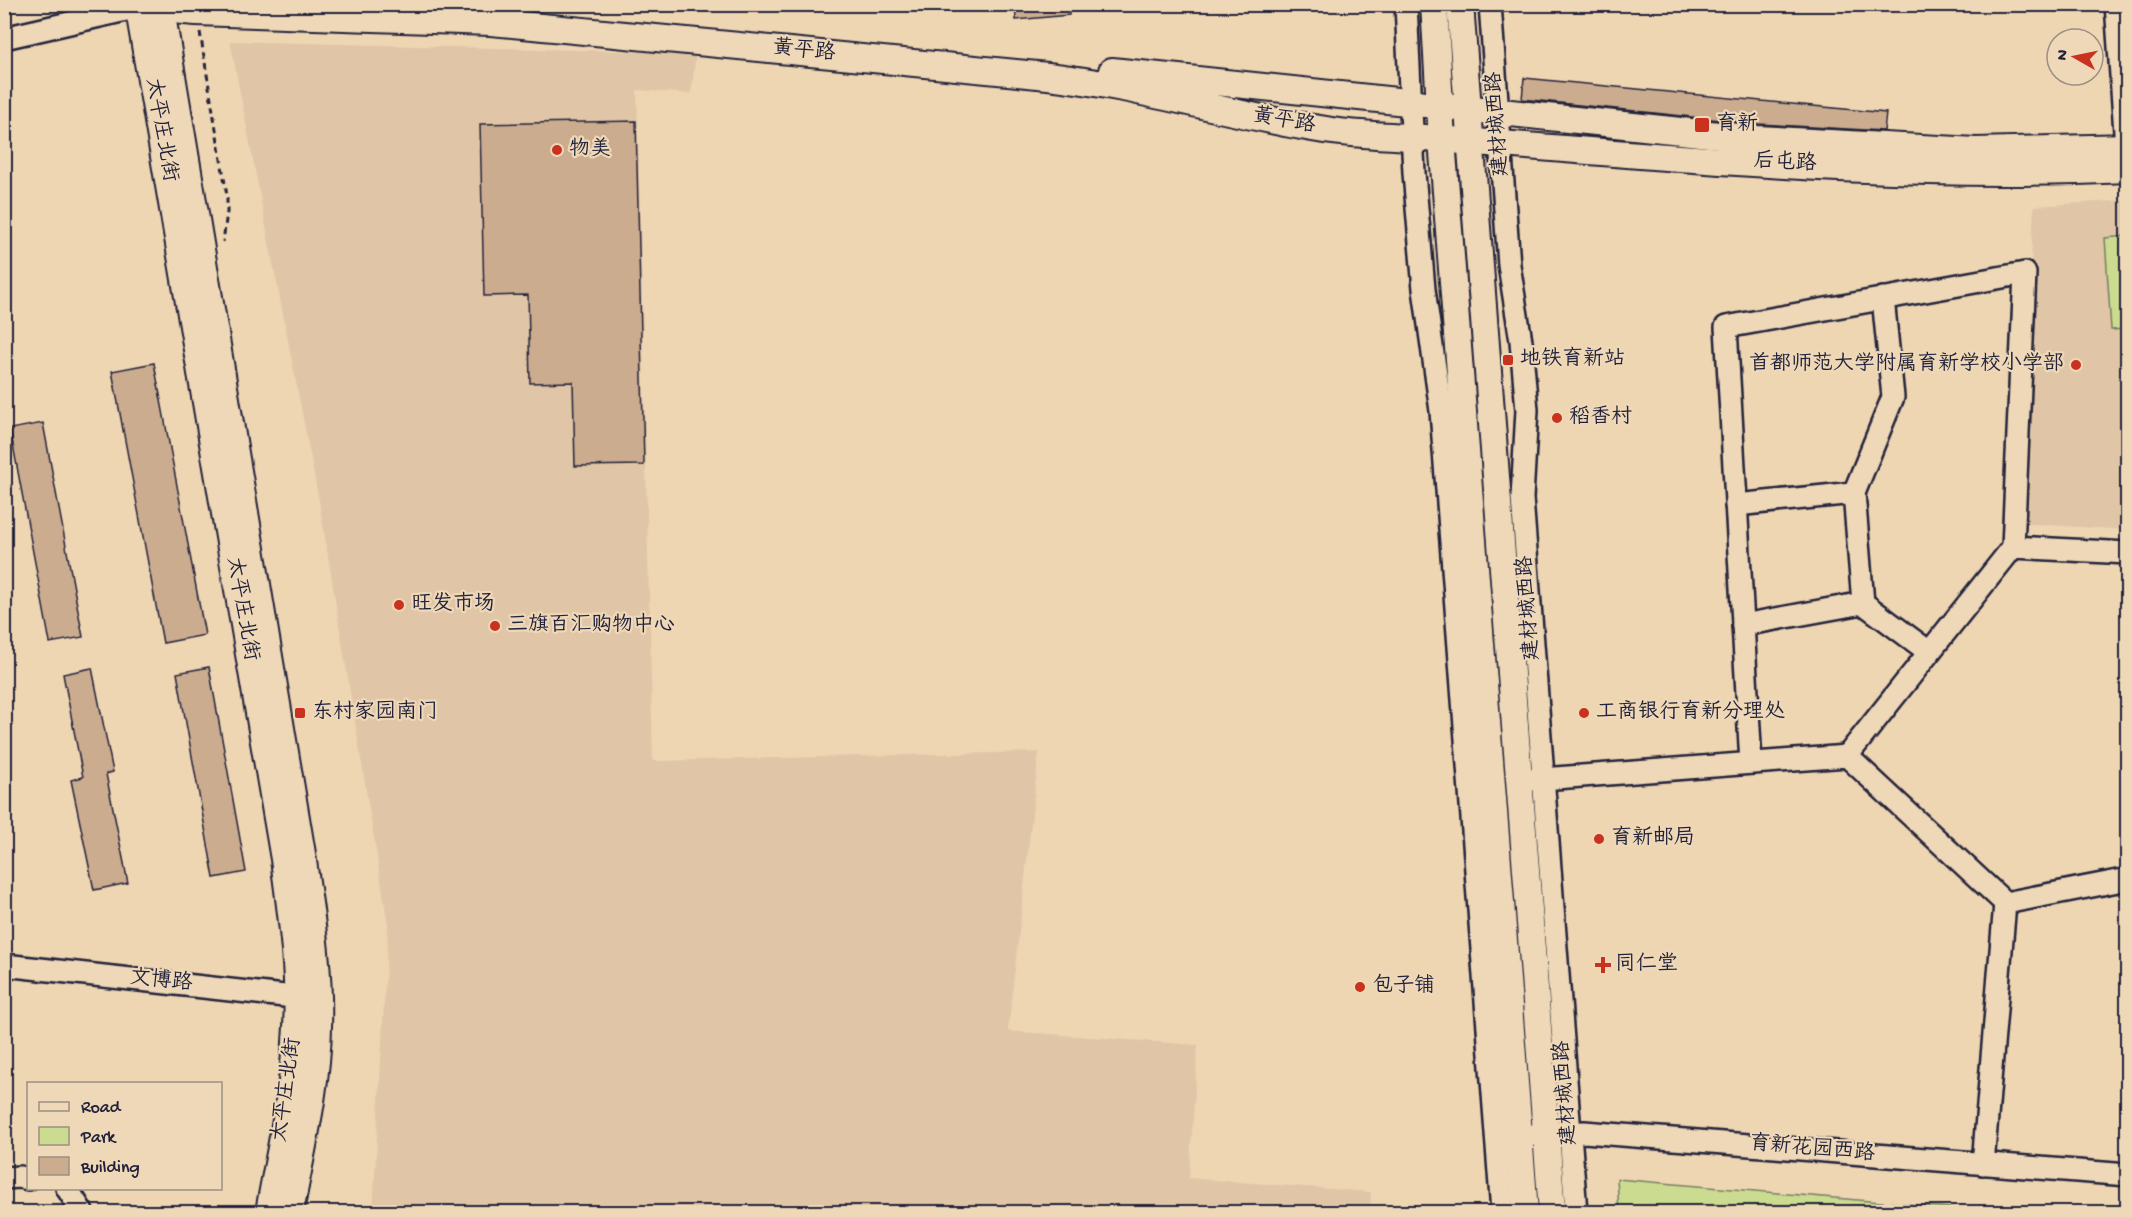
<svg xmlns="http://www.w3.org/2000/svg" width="2132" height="1217" font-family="'Gochi Hand','LXGW WenKai TC',sans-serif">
  <rect width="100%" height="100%" fill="#efd6b3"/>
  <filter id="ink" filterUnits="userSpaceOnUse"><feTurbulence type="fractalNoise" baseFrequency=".0167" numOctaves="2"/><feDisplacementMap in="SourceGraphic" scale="12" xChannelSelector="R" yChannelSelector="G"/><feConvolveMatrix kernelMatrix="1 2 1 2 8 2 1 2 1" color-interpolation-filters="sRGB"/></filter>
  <g filter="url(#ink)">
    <g fill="#e0c6a6">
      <path d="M230 41 696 53 691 94 637 90 653 761 1039 752 1008 1031 1198 1045 1189 1178 1371 1192 1370 1212H373L388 925 319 501Z"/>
      <path d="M2127 200V530L2016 523 2034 206Z"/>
    </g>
    <g fill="#cbdb8f" stroke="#767e65" stroke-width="1.5">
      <path d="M2127 236V329L2111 330 2105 238Z"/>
      <path d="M1617 1179 1996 1212H1619Z"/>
    </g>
    <g fill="#cbac8f" stroke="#22223b" stroke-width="1.5">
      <path d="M1015 4H1069V15L1016 20Z"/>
      <path d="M1524 78 1886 113 1884 131 1758 124 1522 99Z"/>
      <path d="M636 121 644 465 575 466 573 382 530 383 528 295 484 296 480 124Z"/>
      <path d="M154 363 205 635 163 643 112 371Z"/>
      <path d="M43 423 83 637 50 643 10 429Z"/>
      <path d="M209 667 246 872 214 878 177 673Z"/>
      <path d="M92 668 113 772 106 774 128 883 94 890 71 780 83 777 63 674Z"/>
    </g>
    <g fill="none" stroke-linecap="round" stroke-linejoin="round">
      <g stroke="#22223b" stroke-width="26">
        <g id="minor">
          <path d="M1406 4 1414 173 1424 289 1441 411 1502 1212"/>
          <path d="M1490 4 1509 265 1521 341 1527 410 1522 498 1576 1212"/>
          <path d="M2116 4 2126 147"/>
          <path d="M4 38 139 7"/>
          <path d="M1854 493 1893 397 1883 298"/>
          <path d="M1736 505 1854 493 1863 603 1743 625"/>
          <path d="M1863 603 1929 652"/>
          <path d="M1847 756 2013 547 2128 553"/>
          <path d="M1751 763 1726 327 2025 273 2013 547"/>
          <path d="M1529 780 1847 756 2005 903 2128 879"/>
          <path d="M4 965 312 999"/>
          <path d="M1503 1137 1584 1132 2128 1175"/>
          <path d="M1983 1164 2005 903"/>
          <path d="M4 1178 20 1177 28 1179"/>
          <path d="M67 1188 82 1212"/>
        </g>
      </g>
      <g stroke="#22223b" stroke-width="30">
        <g id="major">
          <path d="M138 4 284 859C291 914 300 971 297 1027 294 1090 280 1151 269 1212"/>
          <path d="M160 4 302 854C310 911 320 969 318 1027 317 1089 301 1152 290 1212"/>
          <path d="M1434 4 1442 140 1525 1212"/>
          <path d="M1460 4 1552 1212"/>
          <path d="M139 7 196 12 491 22 1048 76C1144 87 1236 117 1332 131 1363 135 1394 136 1425 138 1475 142 1526 146 1577 150 1760 165 1944 178 2128 169"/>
          <path d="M1112 71 1757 139 1976 151 2128 147"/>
        </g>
      </g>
      <path stroke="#22223b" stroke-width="3" stroke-dasharray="6 4.5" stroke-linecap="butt" d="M200 32 227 196V212L223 242"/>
      <use href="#minor" stroke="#eed8b7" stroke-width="21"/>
      <use href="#major" stroke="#eed8b7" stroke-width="26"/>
    </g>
  </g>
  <g fill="#c8321e" stroke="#eed8b7" stroke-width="2">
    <rect x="1694" y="117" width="16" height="16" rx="3"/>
    <circle cx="557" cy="150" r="6"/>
    <rect x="1502" y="354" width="12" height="12" rx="3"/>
    <circle cx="2076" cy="365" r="6"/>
    <circle cx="1557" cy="418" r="6"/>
    <circle cx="399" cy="605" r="6"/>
    <circle cx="495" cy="626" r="6"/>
    <rect x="294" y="707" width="12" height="12" rx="3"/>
    <circle cx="1584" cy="713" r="6"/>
    <circle cx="1599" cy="839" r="6"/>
    <path d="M1600 956h6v6h6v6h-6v6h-6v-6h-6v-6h6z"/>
    <circle cx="1360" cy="987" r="6"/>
  </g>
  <g text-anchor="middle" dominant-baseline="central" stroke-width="4.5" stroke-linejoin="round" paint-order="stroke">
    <g font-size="21" fill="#22223b" stroke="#eed8b7">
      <text transform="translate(804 52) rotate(6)">黄平路</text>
      <text transform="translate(1284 122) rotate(10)">黄平路</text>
      <text transform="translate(1499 124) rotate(-94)">建材城西路</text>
      <text transform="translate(160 130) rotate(80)">太平庄北街</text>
      <text transform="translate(1785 164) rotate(3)">后屯路</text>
      <text transform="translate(1530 608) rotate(-94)">建材城西路</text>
      <text transform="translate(241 609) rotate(80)">太平庄北街</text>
      <text transform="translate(161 982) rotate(6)">文博路</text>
      <text transform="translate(288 1090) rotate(-82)">太平庄北街</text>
      <text transform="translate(1567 1093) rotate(-94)">建材城西路</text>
      <text transform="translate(1812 1150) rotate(5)">育新花园西路</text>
    </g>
    <g font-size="21" fill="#22223b" stroke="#eed8b7" text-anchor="start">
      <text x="1716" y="125">育新</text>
      <text x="569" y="150">物美</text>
      <text x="1520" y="360">地铁育新站</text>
      <text x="2064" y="365" text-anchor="end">首都师范大学附属育新学校小学部</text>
      <text x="1569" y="418">稻香村</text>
      <text x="411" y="605">旺发市场</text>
      <text x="507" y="626">三旗百汇购物中心</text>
      <text x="312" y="713">东村家园南门</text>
      <text x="1596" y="713">工商银行育新分理处</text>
      <text x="1611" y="839">育新邮局</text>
      <text x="1615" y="965">同仁堂</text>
      <text x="1372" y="987">包子铺</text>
    </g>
  </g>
  <rect width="2132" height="1217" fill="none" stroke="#eed8b7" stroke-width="24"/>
  <rect x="12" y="12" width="2108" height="1193" fill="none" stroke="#22223b" stroke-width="2" filter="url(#ink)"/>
  <rect x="27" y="1082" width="195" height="108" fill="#eed8b7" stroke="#9c8f85" stroke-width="1.5"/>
  <rect x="39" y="1102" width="30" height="9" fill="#eed8b7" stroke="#9c8f85" stroke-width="1.5"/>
  <text x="81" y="1112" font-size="18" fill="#22223b">Road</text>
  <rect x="39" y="1127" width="30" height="18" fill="#cbdb8f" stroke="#9c8f85" stroke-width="1.5"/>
  <text x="81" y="1142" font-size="18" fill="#22223b">Park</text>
  <rect x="39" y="1157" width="30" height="18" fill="#cbac8f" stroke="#9c8f85" stroke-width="1.5"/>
  <text x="81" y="1172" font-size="18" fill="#22223b">Building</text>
  <g transform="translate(2075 57) rotate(279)"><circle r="28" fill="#eed8b7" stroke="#9c8f85" stroke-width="1.5"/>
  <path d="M0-4.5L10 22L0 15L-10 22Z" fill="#c8321e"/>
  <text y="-9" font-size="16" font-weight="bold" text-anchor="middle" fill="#22223b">N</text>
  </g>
</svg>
